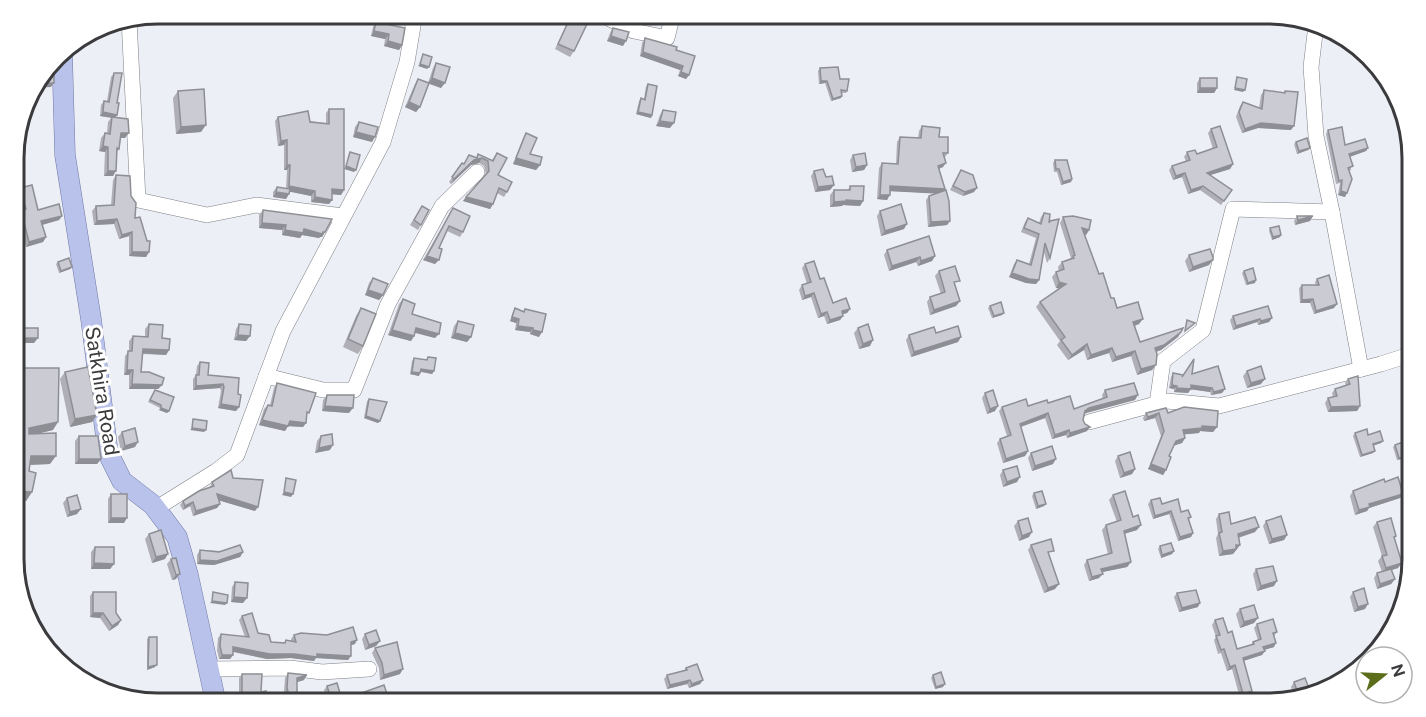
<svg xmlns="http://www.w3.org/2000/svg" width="1426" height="717" font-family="'Public Sans',sans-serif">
  <rect width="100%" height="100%" fill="#edeff6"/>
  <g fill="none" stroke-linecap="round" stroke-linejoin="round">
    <g stroke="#7f8086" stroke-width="16">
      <g id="minor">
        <path d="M600 14 634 31 667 38 673 14"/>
        <path d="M129 19 138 200 207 215 256 205 343 216"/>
        <path d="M1316 25 1311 67 1316 136 1332 212 1361 369"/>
        <path d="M266 376 323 390H354L388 304 442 206 477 172"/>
        <path d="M1157 404 1163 361 1203 330 1233 209 1332 212"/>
        <path d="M1089 422 1167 401 1219 406 1381 364 1412 354"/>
        <path d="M155 509 216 471 237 455 283 331 383 142 407 62 415 14"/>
        <path d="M209 669 290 668 322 672 369 669"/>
      </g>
    </g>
    <g stroke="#6f78a5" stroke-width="21">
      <path id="major" d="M62 50 65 155 91 319 108 453 122 481 153 505 177 537 188 575 216 703"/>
    </g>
    <use href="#minor" stroke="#fff" stroke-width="15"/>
    <use href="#major" stroke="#b9c2ea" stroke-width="20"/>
  </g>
  <g fill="#afafb5">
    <path d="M571 16 574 51 570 57 555 49 568 21Z"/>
    <path d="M376 22 402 45 399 50 384 46 385 39 371 36 373 27Z"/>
    <path d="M613 28 623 46 607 41 610 33Z"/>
    <path d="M645 38 676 50 689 75 686 79 678 76 680 70 640 56 642 43Z"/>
    <path d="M436 63 441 88 429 84 420 107 416 112 405 107 415 84 418 79 428 83 433 68Z"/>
    <path d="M820 68 840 79 847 91 846 93H841V98L831 101 825 83 819 84 818 71Z"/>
    <path d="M114 73 117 103V115L115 118 125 138H121L119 149 117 152 113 176H104L105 152 99 151 101 138 105 133H107L108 122 111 118 100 116 101 105 104 101H107L111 77Z"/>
    <path d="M1200 78 1217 88 1214 93H1197V83Z"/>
    <path d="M648 84 652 115 651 118 636 114 639 101 641 98 644 99 646 86Z"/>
    <path d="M1264 90 1284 93 1285 91 1291 130 1258 128 1242 133 1236 117 1240 106 1243 102 1259 108 1261 95Z"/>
    <path d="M178 91 201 132 176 134 173 98Z"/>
    <path d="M329 109 344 190 341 195 332 194V200L329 204 311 202V196L290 191 286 199 273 197V192L277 187 286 189 287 170H284V145L278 146 275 121 278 117 326 123V113Z"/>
    <path d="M663 110 670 128 656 126 660 115Z"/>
    <path d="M359 122 372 142 353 137 355 127Z"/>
    <path d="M922 126 939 137 948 153 945 157 943 167 939 169 945 189 944 191 950 221 947 225 928 227 926 200 929 196 936 193 890 191 887 200 877 199 879 168 882 163 896 164 897 142 900 137 918 138 919 131Z"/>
    <path d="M1211 129 1233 164 1230 169 1210 175 1232 190 1221 205 1200 190 1188 194 1182 177 1173 180 1169 170 1172 166 1186 161 1184 157 1187 152 1197 154 1213 149 1208 133Z"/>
    <path d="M1328 130 1345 145 1368 148 1366 151 1350 156 1351 170 1349 171 1345 197 1338 195 1340 183 1336 184 1326 134Z"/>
    <path d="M526 133 530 154 540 165 536 170 513 164 523 138Z"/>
    <path d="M1296 142 1310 148 1308 150 1297 154 1294 144Z"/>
    <path d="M497 153 498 175 507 192 504 197 497 193 493 204 490 209 463 201 486 174 484 166 479 163 471 165 451 184 449 182 462 163 464 164 469 155 476 158 478 154 492 160Z"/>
    <path d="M853 155 867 165 864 170 852 172 850 160Z"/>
    <path d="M1055 160 1072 179 1071 182 1061 185 1057 172H1054L1053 163Z"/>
    <path d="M961 170 974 192 963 196 950 190Z"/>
    <path d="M814 171 826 177 834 185 830 190 815 192 811 176Z"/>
    <path d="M116 175 131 196 135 218 149 252 146 257 129 256V236L119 239 114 224 94 225 92 211 96 206 111 205 113 180Z"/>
    <path d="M850 186 863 201 860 206 843 205 842 206 830 207V195L834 190H848Z"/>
    <path d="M20 188 38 210 62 216 59 220 42 225 46 237 43 242 26 247 17 215 22 210 17 193Z"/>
    <path d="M422 206 421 225 418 230 410 225Z"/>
    <path d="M453 208 463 232 460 237 447 231 439 248 435 264 423 260Z"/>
    <path d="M263 210 325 232 322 237H320L319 238 302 235 300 238 282 235V230L259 228V215Z"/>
    <path d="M880 211 904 229 881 236 877 216Z"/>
    <path d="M1044 213 1049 223 1050 258 1047 263 1044 252 1039 280 1036 284 1026 283 1009 277 1014 264 1017 260 1029 264 1036 238 1021 232 1025 222 1028 218 1039 223 1041 217Z"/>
    <path d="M1297 216 1310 221 1295 225 1294 221Z"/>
    <path d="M1063 217 1089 230 1086 235H1085L1099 274 1117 308 1139 324 1135 326 1140 342 1178 337 1161 350 1156 352V365L1152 370 1137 375 1131 356 1112 362 1109 353 1087 360 1084 350 1068 360 1057 345 1060 341 1036 307 1040 302 1059 288H1056L1052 277 1056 272 1059 271 1058 267 1062 262 1071 258 1060 223Z"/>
    <path d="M1270 228 1281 235 1280 237 1272 240 1269 231Z"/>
    <path d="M887 250 935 256 932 261 918 266 916 262 889 271 884 255Z"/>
    <path d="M1189 255 1209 265 1189 272 1185 261Z"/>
    <path d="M58 262 72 267 70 269 59 273 56 264Z"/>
    <path d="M805 264 820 279 833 303 850 309 847 313 843 314V316L840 320 827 324 824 316 818 318 811 297 802 300 799 290 802 285 807 284 802 268Z"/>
    <path d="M939 271 956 286H955L960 301 956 306 930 315 927 302 930 297 941 294 935 276Z"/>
    <path d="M1244 271 1255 283 1246 285 1242 273Z"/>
    <path d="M373 278 383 295 379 300 365 295 369 283Z"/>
    <path d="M1317 279 1334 308 1314 314 1310 303H1300L1299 288 1302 285H1316L1315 282Z"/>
    <path d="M403 299 412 314 435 338 415 333 414 336 411 341 388 335 399 304Z"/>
    <path d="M990 306 1004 313 1002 315 992 318 988 308Z"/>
    <path d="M361 308 363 346 358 354 343 347 356 316Z"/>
    <path d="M515 308 524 311 525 309 539 337 530 334V332L515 330 516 323 510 321 513 312Z"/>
    <path d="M1233 316 1272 318 1269 322 1258 325 1257 322 1233 330 1230 320Z"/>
    <path d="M458 321 471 337 467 342 451 338 454 326Z"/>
    <path d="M149 324 162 338 169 350 166 355 142 354 141 372 162 385 158 389H129V375H124L125 356 129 351V341L133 336 145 337V329Z"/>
    <path d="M239 324 250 336 246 341 234 340 236 329Z"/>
    <path d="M17 328 34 343H14V332Z"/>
    <path d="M858 328 870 346 859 349 854 333Z"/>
    <path d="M936 333 958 342 911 357 906 340 909 335Z"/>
    <path d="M428 357 434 371 432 374 420 372 419 376 410 374 412 361 414 358 426 360Z"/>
    <path d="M200 362 208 375 239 378 238 394 239 407 236 411 218 408 221 391 220 388 193 390V379L196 375 197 366Z"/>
    <path d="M19 368 53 430 37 434 50 464 30 465 29 471 32 492 26 501 15 500 14 374Z"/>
    <path d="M1247 371 1261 384 1247 388 1243 376Z"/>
    <path d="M65 372 97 415 92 422 70 427 60 379Z"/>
    <path d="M1173 373 1183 375 1192 374 1225 389 1222 393 1211 395 1210 392 1191 389 1188 393 1174 392V389L1169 388 1171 377Z"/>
    <path d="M1348 379 1360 406 1357 411 1328 412 1325 403 1328 398 1333 397 1332 393 1335 389 1346 385 1345 383Z"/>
    <path d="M277 383 307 415 306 423 303 427 288 426 285 431 259 425 264 409 268 405H270L274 388Z"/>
    <path d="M155 390 169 411 167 413 159 410 160 408 148 402Z"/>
    <path d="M1105 390 1135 400 1086 413 1084 414 1083 420 1087 431 1067 438 1066 435 1052 439 1045 418 1021 427 1028 451 1025 456 1003 463 997 443 1000 439 1007 436 999 411 1002 407 1028 406 1048 403 1074 409 1103 399 1102 395Z"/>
    <path d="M985 393 995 411 987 414 982 398Z"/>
    <path d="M327 395 349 413 322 411 323 400Z"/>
    <path d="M369 399 380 421 378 423 364 418 367 401Z"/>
    <path d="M1146 413H1168L1217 427 1213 432 1200 431 1199 433 1184 434 1185 438 1182 443 1174 445 1169 456 1166 470 1163 475 1148 469 1161 436 1155 418 1144 421 1143 418Z"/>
    <path d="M122 432 135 447 121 451 118 437Z"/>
    <path d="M1355 433 1368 435 1383 441 1381 443 1373 446V453L1360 457 1353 436Z"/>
    <path d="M79 436 101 459 97 464H75V441Z"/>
    <path d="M321 436 330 450 315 453 317 441Z"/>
    <path d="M1395 445 1407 456 1405 458 1397 460 1393 447Z"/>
    <path d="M1031 453 1053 464 1032 471 1028 458Z"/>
    <path d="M1118 456 1135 469 1132 474 1120 478 1115 461Z"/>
    <path d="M1003 470 1017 482 1003 487 1000 475Z"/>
    <path d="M233 478 255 511 219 500 220 504 217 508 193 516 190 506 183 510 180 505 183 501 210 487 212 482Z"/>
    <path d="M1385 482 1401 488 1403 485 1412 504 1405 506 1401 496 1400 498 1369 508 1367 511 1355 515 1350 496 1353 491Z"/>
    <path d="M1034 493 1044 506 1036 509 1032 496Z"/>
    <path d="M111 494 124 523H108V499Z"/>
    <path d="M1113 495 1137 530 1124 534 1131 562 1127 567 1102 572 1099 578 1089 581 1084 565 1087 560 1108 554 1102 530 1106 525 1117 522 1109 500Z"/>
    <path d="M67 498 77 514 67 517 63 503Z"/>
    <path d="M1151 500 1181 512 1191 517 1189 520 1193 533 1191 537 1178 541 1169 514 1153 519 1148 504Z"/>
    <path d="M1219 514 1231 524 1255 532 1238 538 1240 545 1233 554 1219 556 1216 538 1218 534 1216 519Z"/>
    <path d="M1018 521 1029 537 1019 541 1014 526Z"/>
    <path d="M1266 521 1287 535 1284 540 1269 544 1263 526Z"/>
    <path d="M1377 522 1396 536 1394 539 1398 568 1392 570 1395 579 1391 584 1377 589 1374 578 1377 573 1382 572 1378 561 1382 556 1373 527Z"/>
    <path d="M149 534 165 559 152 563 145 539Z"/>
    <path d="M1031 545 1051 556H1049L1055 589 1044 593 1028 550Z"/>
    <path d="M1160 546 1174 551 1172 554 1161 558 1158 549Z"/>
    <path d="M95 547 114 564 110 569H91V552Z"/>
    <path d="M200 550 243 552 240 557 214 565 197 564V555Z"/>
    <path d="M171 559 176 579 172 580 167 564Z"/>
    <path d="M1256 569 1274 586 1257 591 1253 574Z"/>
    <path d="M235 582 243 603 231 602 232 587Z"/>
    <path d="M93 592 116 613 121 620 118 625 109 631 100 618 90 617V596Z"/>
    <path d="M1353 592 1365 609 1354 612 1350 597Z"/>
    <path d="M1177 593 1198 607 1179 612 1174 597Z"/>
    <path d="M1240 609 1254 623 1240 628 1236 614Z"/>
    <path d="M242 616 258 633 271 642 284 643 286 640 291 641V639L294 635 355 644 351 645 348 660 316 658 314 661 291 658 267 659 233 652V655L230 659H219L217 650 218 638 221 634 245 637 239 620Z"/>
    <path d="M1215 620 1228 633 1237 649 1251 645 1253 642 1258 640 1254 628 1257 624 1277 632 1274 636V647L1264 650 1262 655 1243 661 1252 691 1249 696 1240 698 1232 669 1227 671 1221 653 1218 654 1214 640 1216 637 1212 625Z"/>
    <path d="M365 634 380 641 376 646 365 650 362 639Z"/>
    <path d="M149 637 155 667 147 670V639Z"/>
    <path d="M375 648 400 674 380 680 379 668 372 653Z"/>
    <path d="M686 668 703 680 700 684 689 688 687 684 667 689 664 679 667 675 684 670Z"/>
    <path d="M288 673 304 680 297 682 294 696 286 699 284 692 285 678Z"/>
    <path d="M242 674 261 692 267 703H239V678Z"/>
    <path d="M933 675 943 687 935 689 931 678Z"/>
    <path d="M1294 682 1310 691 1294 697 1291 687Z"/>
    <path d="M327 686 342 700 396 703H314L313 700 316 696 325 693 324 690Z"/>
  </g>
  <g fill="#8e8f94">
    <path d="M110 25 123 26 119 31 107 30Z"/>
    <path d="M374 31 389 34 385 39 371 36Z"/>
    <path d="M611 36 626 41 623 46 607 41Z"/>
    <path d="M388 41 402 45 399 50 384 46Z"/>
    <path d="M643 52 683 66 680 70 640 56Z"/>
    <path d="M420 64 429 67 427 69 418 66Z"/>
    <path d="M681 72 689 75 686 79 678 76Z"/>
    <path d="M432 78 445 83 441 88 428 83Z"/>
    <path d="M821 81H827L825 83 819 84Z"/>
    <path d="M37 83H54L51 87 33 88Z"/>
    <path d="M1200 88H1217L1214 93H1197Z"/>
    <path d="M1235 88 1245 90 1243 92 1234 90Z"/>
    <path d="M842 96 841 98 831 101 833 99Z"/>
    <path d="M409 102 420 107 416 112 405 107Z"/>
    <path d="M103 112 117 115 115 118 100 116Z"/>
    <path d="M638 112 652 115 651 118 636 114Z"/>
    <path d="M660 121 674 123 670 128 656 126Z"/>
    <path d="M1261 123 1294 126 1291 130 1258 128 1242 133 1245 129Z"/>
    <path d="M206 125 201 132 176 134 181 127Z"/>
    <path d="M356 132 375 137 372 142 353 137Z"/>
    <path d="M121 133H129L125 138H118Z"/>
    <path d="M287 140 284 145 278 146 281 141Z"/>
    <path d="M103 146 108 147 105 152 99 151Z"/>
    <path d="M1310 148 1308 150 1297 154 1299 151Z"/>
    <path d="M1368 148 1366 151 1347 158 1349 154Z"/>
    <path d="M482 158 479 163 471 165 451 184 454 179 474 160Z"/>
    <path d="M516 158 540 165 536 170 513 164Z"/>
    <path d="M946 163 943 167 935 170 938 166Z"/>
    <path d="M1233 164 1230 169 1204 177 1207 173Z"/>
    <path d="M287 165H290L287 170H284Z"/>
    <path d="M867 165 864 170 852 172 856 167Z"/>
    <path d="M346 166 356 170 354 172 344 169Z"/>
    <path d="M108 171H116L113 176H104Z"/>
    <path d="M1185 173 1182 177 1173 180 1176 176Z"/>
    <path d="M1072 179 1071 182 1061 185 1063 182Z"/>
    <path d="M834 185 830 190 815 192 818 187Z"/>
    <path d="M289 186 315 191 311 196 286 191Z"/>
    <path d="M890 186 945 189 942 194 887 191Z"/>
    <path d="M1203 186 1200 190 1188 194 1191 190Z"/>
    <path d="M977 188 974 192 963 196 965 192Z"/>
    <path d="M332 189 344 190 341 195 329 194Z"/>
    <path d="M1341 191 1347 193 1345 197 1338 195Z"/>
    <path d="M276 192 289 194 286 199 273 197Z"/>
    <path d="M880 195H890L887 200 877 199Z"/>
    <path d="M315 197 332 200 329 204 311 202Z"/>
    <path d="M466 197 493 204 490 209 463 201Z"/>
    <path d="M846 200 863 201 860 206 843 205 842 206 830 207 834 202Z"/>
    <path d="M62 216 59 220 38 226 41 221Z"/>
    <path d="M1313 216 1310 221 1295 225 1298 220Z"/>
    <path d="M117 219 114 224 94 225 97 221Z"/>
    <path d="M950 221 947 225 928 227 931 222Z"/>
    <path d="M262 223 286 225 282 230 259 228Z"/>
    <path d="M907 224 904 229 881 236 885 231Z"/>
    <path d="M1082 228 1089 230 1086 235 1079 233Z"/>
    <path d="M304 229 325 232 322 237H320L319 238 302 235 300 238 282 235 285 230Z"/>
    <path d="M132 232 129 236 119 239 122 235Z"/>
    <path d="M1281 235 1280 237 1272 240 1273 237Z"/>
    <path d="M46 237 43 242 26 247 29 242Z"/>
    <path d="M132 252H149L146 257 129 256Z"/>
    <path d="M427 256 439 260 435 264 423 260Z"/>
    <path d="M935 256 932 261 918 266 921 261Z"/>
    <path d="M920 257 916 262 889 271 892 266Z"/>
    <path d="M1213 260 1209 265 1189 272 1193 267Z"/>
    <path d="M72 267 70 269 59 273 61 271Z"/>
    <path d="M1012 273 1039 280 1036 284 1026 283 1009 277Z"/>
    <path d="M1256 280 1255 283 1246 285 1248 283Z"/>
    <path d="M1059 282 1066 284 1062 289 1056 288Z"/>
    <path d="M368 290 383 295 379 300 365 295Z"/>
    <path d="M814 293 811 297 802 300 805 296Z"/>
    <path d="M1313 299 1310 303H1300L1302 300Z"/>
    <path d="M960 301 956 306 930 315 934 310Z"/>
    <path d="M1337 304 1334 308 1314 314 1316 311Z"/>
    <path d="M850 309 847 313 839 315 842 311Z"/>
    <path d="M827 312 824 316 818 318 821 314Z"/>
    <path d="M1004 313 1002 315 992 318 994 316Z"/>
    <path d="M843 316 840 320 827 324 830 320Z"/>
    <path d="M512 317 519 319 516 323 510 321Z"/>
    <path d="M1272 318 1269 322 1258 325 1261 321Z"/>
    <path d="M1143 319 1139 324 1130 327 1133 322Z"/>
    <path d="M1260 319 1257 322 1233 330 1236 326Z"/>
    <path d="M518 326 533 328 530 332 515 330Z"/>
    <path d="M416 328 439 334 435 338 413 332Z"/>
    <path d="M392 330 414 336 411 341 388 335Z"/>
    <path d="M533 330 542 332 539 337 530 334Z"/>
    <path d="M1181 332 1178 337 1161 350 1152 353 1155 348Z"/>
    <path d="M455 333 471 337 467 342 451 338Z"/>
    <path d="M238 335 250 336 246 341 234 340Z"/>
    <path d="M961 337 958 342 911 357 914 352Z"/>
    <path d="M17 338H38L34 343H14Z"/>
    <path d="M873 340 870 346 859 349 863 344Z"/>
    <path d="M1087 344 1084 350 1068 360 1072 355Z"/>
    <path d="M1112 348 1109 353 1087 360 1091 355Z"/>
    <path d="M143 349 169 350 166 355 139 353Z"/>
    <path d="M1135 351 1131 356 1112 362 1116 357Z"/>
    <path d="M1156 365 1152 370 1137 375 1141 369Z"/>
    <path d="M421 369 434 371 432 374 419 371Z"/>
    <path d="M127 370H133L129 375H124Z"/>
    <path d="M412 372 420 373 419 376 410 374Z"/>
    <path d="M1265 379 1261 384 1247 388 1251 383Z"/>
    <path d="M132 384 162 385 158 389H129Z"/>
    <path d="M223 384 220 388 193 390 196 386Z"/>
    <path d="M1172 385 1177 386 1174 389 1169 388Z"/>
    <path d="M1191 385 1212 388 1210 392 1188 389Z"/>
    <path d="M1177 388 1191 389 1188 393 1174 392Z"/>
    <path d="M1225 389 1222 393 1211 395 1214 392Z"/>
    <path d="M1138 395 1135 400 1086 413 1082 416 1085 411 1089 408Z"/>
    <path d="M221 404 239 407 236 411 218 408Z"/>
    <path d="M325 406 353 408 349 413 322 411Z"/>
    <path d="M998 406 995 411 987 414 990 409Z"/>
    <path d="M1360 406 1357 411 1328 412 1331 407Z"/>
    <path d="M161 408 169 411 167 413 159 410Z"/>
    <path d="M1048 413 1045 418 1017 428 1020 424Z"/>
    <path d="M1159 413 1155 418 1144 421 1148 417Z"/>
    <path d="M97 415 92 422 70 427 75 419Z"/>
    <path d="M366 416 380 421 378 423 364 418Z"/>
    <path d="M262 420 290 421 306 423 303 427 287 426H288L285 431 259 425Z"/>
    <path d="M58 422 53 430 23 437 29 428Z"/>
    <path d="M1202 426 1217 427 1213 432 1200 431 1199 433 1179 435 1183 430Z"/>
    <path d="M1090 427 1087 431 1067 438 1070 433Z"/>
    <path d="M192 428 206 430 204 432 190 430Z"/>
    <path d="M1069 430 1066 435 1052 439 1055 435Z"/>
    <path d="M1185 438 1182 443 1173 446 1176 441Z"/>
    <path d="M1383 441 1381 443 1371 446 1373 444Z"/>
    <path d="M138 442 135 447 121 451 125 446Z"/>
    <path d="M333 445 330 450 315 453 319 448Z"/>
    <path d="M1028 451 1025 456 1003 463 1006 459Z"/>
    <path d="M1375 451 1373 453 1360 457 1362 455Z"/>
    <path d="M18 456H21L15 465V462Z"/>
    <path d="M31 456H56L50 464 25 465Z"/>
    <path d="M1407 456 1405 458 1397 460 1399 458Z"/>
    <path d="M79 459H101L97 464H75Z"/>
    <path d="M1056 459 1053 464 1032 471 1035 466Z"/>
    <path d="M1151 464 1166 470 1163 475 1148 469Z"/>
    <path d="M1135 469 1132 474 1120 478 1124 473Z"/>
    <path d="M1020 477 1017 482 1003 487 1007 482Z"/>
    <path d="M18 491 32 492 26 501 15 500V496Z"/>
    <path d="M284 492 293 494 291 497 282 495Z"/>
    <path d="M217 494 258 507 255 511 214 499Z"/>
    <path d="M1403 494 1400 498 1369 508 1367 511 1355 515 1359 510 1369 504Z"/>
    <path d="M1412 500V504L1405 506 1408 501Z"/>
    <path d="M193 502 190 506 183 510 185 506Z"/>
    <path d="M220 504 217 508 193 516 196 511Z"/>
    <path d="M1046 504 1044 506 1036 509 1038 506Z"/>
    <path d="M81 509 77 514 67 517 70 512Z"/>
    <path d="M1171 511 1169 514 1153 519 1155 516Z"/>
    <path d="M111 518H127L124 523H108Z"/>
    <path d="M1141 525 1137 530 1120 535 1124 531Z"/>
    <path d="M1259 527 1255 532 1234 539 1238 534Z"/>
    <path d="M1032 532 1029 537 1019 541 1022 536Z"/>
    <path d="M1193 533 1191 537 1178 541 1180 537Z"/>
    <path d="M1287 535 1284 540 1269 544 1272 539Z"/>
    <path d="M1236 545H1240L1233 554 1219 556 1223 551Z"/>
    <path d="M1174 551 1172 554 1161 558 1162 555Z"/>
    <path d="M243 552 240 557 214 565 197 564 200 560Z"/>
    <path d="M168 554 165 559 152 563 156 557Z"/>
    <path d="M1131 562 1127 567 1098 573 1101 569Z"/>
    <path d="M94 563 114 564 110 569H91Z"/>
    <path d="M1402 563 1398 568 1382 573 1386 568Z"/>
    <path d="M180 574 176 579 172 580 176 575Z"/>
    <path d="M1103 574 1099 578 1089 581 1092 577Z"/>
    <path d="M1395 579 1391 584 1377 589 1380 584Z"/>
    <path d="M1277 581 1274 586 1257 591 1261 586Z"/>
    <path d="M1059 584 1055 589 1044 593 1048 588Z"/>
    <path d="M234 597 247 598 243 603 231 602Z"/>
    <path d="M212 601 227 603 225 605 210 603Z"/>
    <path d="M1200 603 1198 607 1179 612 1182 608Z"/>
    <path d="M1368 604 1365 609 1354 612 1358 607Z"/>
    <path d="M93 613H103L100 618 90 617Z"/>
    <path d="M1258 618 1254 623 1240 628 1244 622Z"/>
    <path d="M121 620 118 625 109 631 112 626Z"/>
    <path d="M357 640 355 644 348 646 351 642Z"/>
    <path d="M380 641 376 646 365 650 369 645Z"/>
    <path d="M1276 643 1274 647 1261 651 1263 647Z"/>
    <path d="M233 647 317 654 351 656 348 660 316 658 314 661 291 658 267 659 230 651Z"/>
    <path d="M1265 651 1262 655 1240 662 1243 658Z"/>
    <path d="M222 655H233L230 659H219Z"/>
    <path d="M157 665 155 667 147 670 148 667Z"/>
    <path d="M1235 665 1232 669 1227 671 1230 667Z"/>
    <path d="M403 669 400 674 380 680 384 675Z"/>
    <path d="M307 675 304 680 294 683 297 678Z"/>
    <path d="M690 680 687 684 667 689 670 685Z"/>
    <path d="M703 680 700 684 689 688 692 684Z"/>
    <path d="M945 684 943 687 935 689 936 687Z"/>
    <path d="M1252 691 1249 696 1240 698 1243 694Z"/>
    <path d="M297 692 294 696 286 699 289 695Z"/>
  </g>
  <g fill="#cbccd3" stroke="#8e8f94" stroke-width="1.5">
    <path d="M571 16 587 24 574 51 558 44Z"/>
    <path d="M123 20V26L110 25 111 23Z"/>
    <path d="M376 22 405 28 402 45 388 41 389 34 374 31Z"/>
    <path d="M613 28 629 32 626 41 611 36Z"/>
    <path d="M645 38 677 47 676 50 695 56 689 75 681 72 683 66 643 52Z"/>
    <path d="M423 54 432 57 429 67 420 64Z"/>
    <path d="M436 63 450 67 445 83 432 78Z"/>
    <path d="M51 65V67H54V83H37Z"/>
    <path d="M838 67 840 79H849L847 91 841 90 842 96 833 99 827 81H821L820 68Z"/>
    <path d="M114 73H122L117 103H119L117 115 103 112 104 101 109 102Z"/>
    <path d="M1237 77 1247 79 1245 90 1235 88Z"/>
    <rect x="1200" y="78" width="17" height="10"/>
    <path d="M418 79 429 83 420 107 409 102Z"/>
    <path d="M648 84 657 86 652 115 638 112 641 98 645 100Z"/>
    <path d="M204 89 206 125 181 127 178 91Z"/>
    <path d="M1264 90 1285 93V91L1298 92 1294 126 1261 123 1245 129 1239 112 1243 102 1262 109Z"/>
    <path d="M329 109H344V190L332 189V200L315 197V191L289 186 290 165H287V140L281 141 278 117 308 111 310 122 329 124Z"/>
    <path d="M663 110 676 112 674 123 660 121Z"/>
    <path d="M22 117H25L26 126 20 127Z"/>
    <path d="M112 117 128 119 129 133H121L119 149 117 148 116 171H108V147L103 146 105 133 110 134Z"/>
    <path d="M359 122 378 127 375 137 356 132Z"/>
    <path d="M922 126 940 128 939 137H948V153H943L946 163 938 166 945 189 890 186V195H880L882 163 898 164 900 137 921 138Z"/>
    <path d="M1220 126 1233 164 1207 173 1232 190 1224 201 1203 186 1191 190 1185 173 1176 176 1172 166 1190 160 1187 152 1195 150 1197 154 1217 147 1211 129Z"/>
    <path d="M1342 127 1345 145 1365 139 1368 148 1349 154 1353 166 1348 168 1352 179 1347 193 1341 191 1342 180 1339 181 1328 130Z"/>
    <path d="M526 133 537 138 530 154 542 157 540 165 516 158Z"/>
    <path d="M1307 138 1310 148 1299 151 1296 142Z"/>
    <path d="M350 152 360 155 356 170 346 166Z"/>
    <path d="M497 153 507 158 498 175 512 182 507 192 499 188 493 204 466 197 489 171 488 161 482 158 474 160 454 179 452 177 462 163 464 164 469 155 477 158 478 154 493 161Z"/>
    <path d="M865 153 867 165 856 167 853 155Z"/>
    <path d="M1055 160H1067L1072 179 1063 182 1059 169H1056Z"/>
    <path d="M823 169 826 177 832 176 834 185 818 187 814 171Z"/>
    <path d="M961 170 973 175 977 188 965 192 953 186Z"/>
    <path d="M116 175 130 176 131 196 136 203 135 218 140 217 147 241H150L149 252H132V232L122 235 117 219 97 221 96 206 114 205Z"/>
    <path d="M32 185 38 210 59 204 62 216 41 221 46 237 29 242 21 211 26 209 20 188Z"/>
    <path d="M850 186H864L863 201 846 200V201L834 202V190H850Z"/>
    <path d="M277 187 290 189 289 194 276 192Z"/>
    <path d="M946 190 949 201 950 221 931 222 929 196Z"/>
    <path d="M901 204 907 224 885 231 880 211Z"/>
    <path d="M422 206 429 210 421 225 414 220Z"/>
    <path d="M453 208 470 216 463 232 449 226 439 248 442 249 439 260 427 256Z"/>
    <path d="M263 210 332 219 325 232H323L322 234 304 229 303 233 285 230 286 225 262 223Z"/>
    <path d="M1044 213 1050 214 1049 223 1050 221 1059 219 1050 258 1045 243 1039 280 1029 279 1012 273 1017 260 1031 265 1039 234 1024 228 1028 218 1041 224Z"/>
    <path d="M1073 216 1091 220 1089 230 1082 228 1099 274 1103 273 1111 298H1114L1117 308 1138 302 1143 319 1133 322 1140 342 1183 328 1181 332 1164 345 1155 348 1157 354 1156 365 1141 369 1135 351 1116 357 1112 348 1091 355 1087 344 1072 355 1061 340 1065 337 1040 302 1066 284 1059 282 1056 272 1064 269 1062 262 1074 258 1073 256 1075 255 1063 217Z"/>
    <path d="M1297 216H1313L1298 220Z"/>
    <path d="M1279 226 1281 235 1273 237 1270 228Z"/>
    <path d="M929 236 935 256 921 261 920 257 892 266 887 250Z"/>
    <path d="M1210 249 1213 257V260L1193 267 1189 255Z"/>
    <path d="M69 258 72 267 61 271 58 262Z"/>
    <path d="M814 261 820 279 824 278 833 303 846 298 850 309 842 311 843 316 830 320 827 312 821 314 814 293 805 296 802 285 811 282 805 264Z"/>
    <path d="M955 266 960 281 954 282 960 301 934 310 930 297 945 292 939 271Z"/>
    <path d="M1253 268 1256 280 1248 283 1244 271Z"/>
    <path d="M1329 275 1337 304 1316 311 1313 299 1302 300V285H1319L1317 279Z"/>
    <path d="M373 278 388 284 383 295 368 290Z"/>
    <path d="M403 299 415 304 412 314 441 323 439 334 416 328 414 336 392 330Z"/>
    <path d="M1001 302 1004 313 994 316 990 306Z"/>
    <path d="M1268 306 1272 318 1261 321 1260 319 1236 326 1233 316Z"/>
    <path d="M361 308 376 314 363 346 348 339Z"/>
    <path d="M515 308 524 312 525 309 546 314 542 332 533 330V328L518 326 519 319 512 317Z"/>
    <path d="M1187 320 1195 323 1185 331Z"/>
    <path d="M458 321 474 325 471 337 455 333Z"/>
    <path d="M149 324 163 325 162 338 170 339 169 350 143 349 141 372H149L164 378 162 385 132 384 133 370H127L128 351H132L133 336 148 337Z"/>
    <path d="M239 324 251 325 250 336 238 335Z"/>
    <path d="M868 324 873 340 863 344 858 328Z"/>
    <path d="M958 326 961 337 914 352 909 335 934 327 936 333Z"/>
    <rect x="17" y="328" width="21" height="10"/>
    <path d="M428 357 436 358 434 371 421 369 420 373 412 372 414 358 427 360Z"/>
    <path d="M1194 359 1192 374 1218 366 1225 389 1214 392 1212 388 1191 385V389L1177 388V386L1172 385 1173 373 1183 375 1182 377Z"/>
    <path d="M200 362 209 363 208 375 239 378 238 394 241 395 239 407 221 404 224 387 223 384 196 386V375H199Z"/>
    <path d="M1261 366 1265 379 1251 383 1247 371Z"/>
    <path d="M88 367 97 415 75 419 65 372Z"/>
    <path d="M19 368H59L58 422 29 428V434L56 433V456H31L29 471 36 473 32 492 18 491V486L15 487V478L18 477 21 456H18V450H15L14 429H18Z"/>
    <path d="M1358 376 1360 406 1331 407 1328 398 1337 396 1335 389 1350 384 1348 379Z"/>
    <path d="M277 383 316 393 309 413 307 412 306 423 290 421 288 426 262 420 268 405 272 406Z"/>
    <path d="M1134 383 1138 395 1089 408 1085 411 1083 420 1085 424 1090 427 1070 433 1069 430 1055 435 1048 413 1020 424 1028 451 1006 459 1000 439 1011 435 1002 407 1026 399 1028 406 1047 400 1048 403 1070 396 1074 409 1107 397 1105 390Z"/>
    <path d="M155 390 174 397 169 411 161 408V405L150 400Z"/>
    <path d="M993 390 998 406 990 409 985 393Z"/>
    <path d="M327 395H354L353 408 325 406Z"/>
    <path d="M369 399 387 402 380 421 366 416Z"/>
    <path d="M1184 407 1218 411 1217 427 1202 426V428L1183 430 1185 438 1176 441 1169 456 1171 457 1166 470 1151 464 1164 431 1159 413 1148 417 1146 413 1166 408 1168 413Z"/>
    <path d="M193 419 207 421 206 430 192 428Z"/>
    <path d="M135 428 138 442 125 446 122 432Z"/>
    <path d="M1367 429 1368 435 1380 431 1383 441 1373 444 1375 451 1362 455 1355 433Z"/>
    <path d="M332 434 333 445 319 448 321 436Z"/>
    <path d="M79 436H98L101 459H79Z"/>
    <path d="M1403 442 1407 456 1399 458 1395 445Z"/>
    <path d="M1052 446 1056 459 1035 466 1031 453Z"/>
    <path d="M1130 452 1135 469 1124 473 1118 456Z"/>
    <path d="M1017 466 1020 477 1007 482 1003 470Z"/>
    <path d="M231 470 233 478 263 480 258 507 217 494 220 504 196 511 193 502 185 506 183 501 199 491 214 486 212 482Z"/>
    <path d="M1398 477 1403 494 1369 504 1370 507 1359 510 1353 491 1384 479 1385 482Z"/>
    <path d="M286 478 296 480 293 494 284 492Z"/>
    <path d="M1412 482V500L1408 501 1403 485Z"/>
    <path d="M1042 491 1046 504 1038 506 1034 493Z"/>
    <path d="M1125 491 1133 517 1138 515 1141 525 1124 531 1131 562 1101 569 1103 574 1092 577 1087 560 1112 553 1106 525 1121 520 1113 495Z"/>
    <rect x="111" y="494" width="16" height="24"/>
    <path d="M77 495 81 509 70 512 67 498Z"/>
    <path d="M1160 498 1162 504 1178 499 1181 512 1188 510 1191 517 1188 518 1193 533 1180 537 1171 511 1155 516 1151 500Z"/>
    <path d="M1229 512 1231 524 1255 517 1259 527 1238 534 1240 545H1236V549L1223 551 1219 533 1222 532 1219 514Z"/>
    <path d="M1281 516 1287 535 1272 539 1266 521Z"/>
    <path d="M1028 518 1032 532 1022 536 1018 521Z"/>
    <path d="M1391 518 1396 536 1394 537 1402 563 1386 568 1382 556 1387 555 1377 522Z"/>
    <path d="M161 530 168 554 156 557 149 534Z"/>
    <path d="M1051 539 1054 551 1048 552 1059 584 1048 588 1031 545Z"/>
    <path d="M1171 543 1174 551 1162 555 1160 546Z"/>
    <path d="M240 545 243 552 217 561 200 560V550L219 552Z"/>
    <path d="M95 547H114V564L94 563Z"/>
    <path d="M176 558 180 574 176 575 171 559Z"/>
    <path d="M1273 566 1277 581 1261 586 1256 569Z"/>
    <path d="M1391 569 1395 579 1380 584 1377 573Z"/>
    <path d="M235 582 248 583 247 598 234 597Z"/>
    <path d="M1364 588 1368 604 1358 607 1353 592Z"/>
    <path d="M1196 590 1200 603 1182 608 1177 593Z"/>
    <path d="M93 592H116V613L121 620 112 626 103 613H93Z"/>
    <path d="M213 592 228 595 227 603 212 601Z"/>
    <path d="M1254 605 1258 618 1244 622 1240 609Z"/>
    <path d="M252 613 258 633 269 635 271 642 285 643 286 640 296 642 294 635 301 633 327 635 353 627 357 640 351 642V656L317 654V657L294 654H270L233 647V655H222L220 646 221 634 249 637 242 616Z"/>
    <path d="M1223 618 1228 633 1232 631 1237 649 1254 644 1253 642 1261 639 1257 624 1273 619 1277 632 1273 633 1276 643 1263 647 1265 651 1243 658 1252 691 1243 694 1235 665 1230 667 1224 649 1221 650 1216 636 1220 635 1215 620Z"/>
    <path d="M376 630 380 641 369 645 365 634Z"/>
    <path d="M149 637H157V665L148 667Z"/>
    <path d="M397 642 403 669 384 675 382 663 375 648Z"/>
    <path d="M697 664 703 680 692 684 690 680 670 685 667 675 687 670 686 668Z"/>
    <path d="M941 672 945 684 936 687 933 675Z"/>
    <path d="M288 673 307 675 297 678V692L289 695 287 688Z"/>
    <path d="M242 674H262L261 692 266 691 267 703H242Z"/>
    <path d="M1305 678 1310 691 1299 696 1294 682Z"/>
    <path d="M337 683 342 700 384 685 390 703 396 702V703H318L316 696 329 692 327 686Z"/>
    <path d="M686 700 687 703H673Z"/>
  </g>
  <g text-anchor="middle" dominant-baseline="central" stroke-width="6" stroke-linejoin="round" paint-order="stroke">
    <g font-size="20" fill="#3b3b3e" stroke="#fff">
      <text transform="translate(102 391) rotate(81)">Satkhira Road</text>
    </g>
  </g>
  <path d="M0 0H1426V717H0ZM158 24H1268A134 134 0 0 1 1402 158V559A134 134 0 0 1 1268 693H158A134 134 0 0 1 24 559V158A134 134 0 0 1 158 24Z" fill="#fff" fill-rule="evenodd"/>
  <path fill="none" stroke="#3b3b3e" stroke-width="3" d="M158 24H1268A134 134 0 0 1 1402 158V559A134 134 0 0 1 1268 693H158A134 134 0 0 1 24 559V158A134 134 0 0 1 158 24Z"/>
  <g transform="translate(1384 675) rotate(72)"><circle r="28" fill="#ffffff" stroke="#b1b1b2" stroke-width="1.5"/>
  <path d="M0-4.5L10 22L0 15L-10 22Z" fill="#5d6e1b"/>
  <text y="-9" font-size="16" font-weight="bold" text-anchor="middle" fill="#3b3b3e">N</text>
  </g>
</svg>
